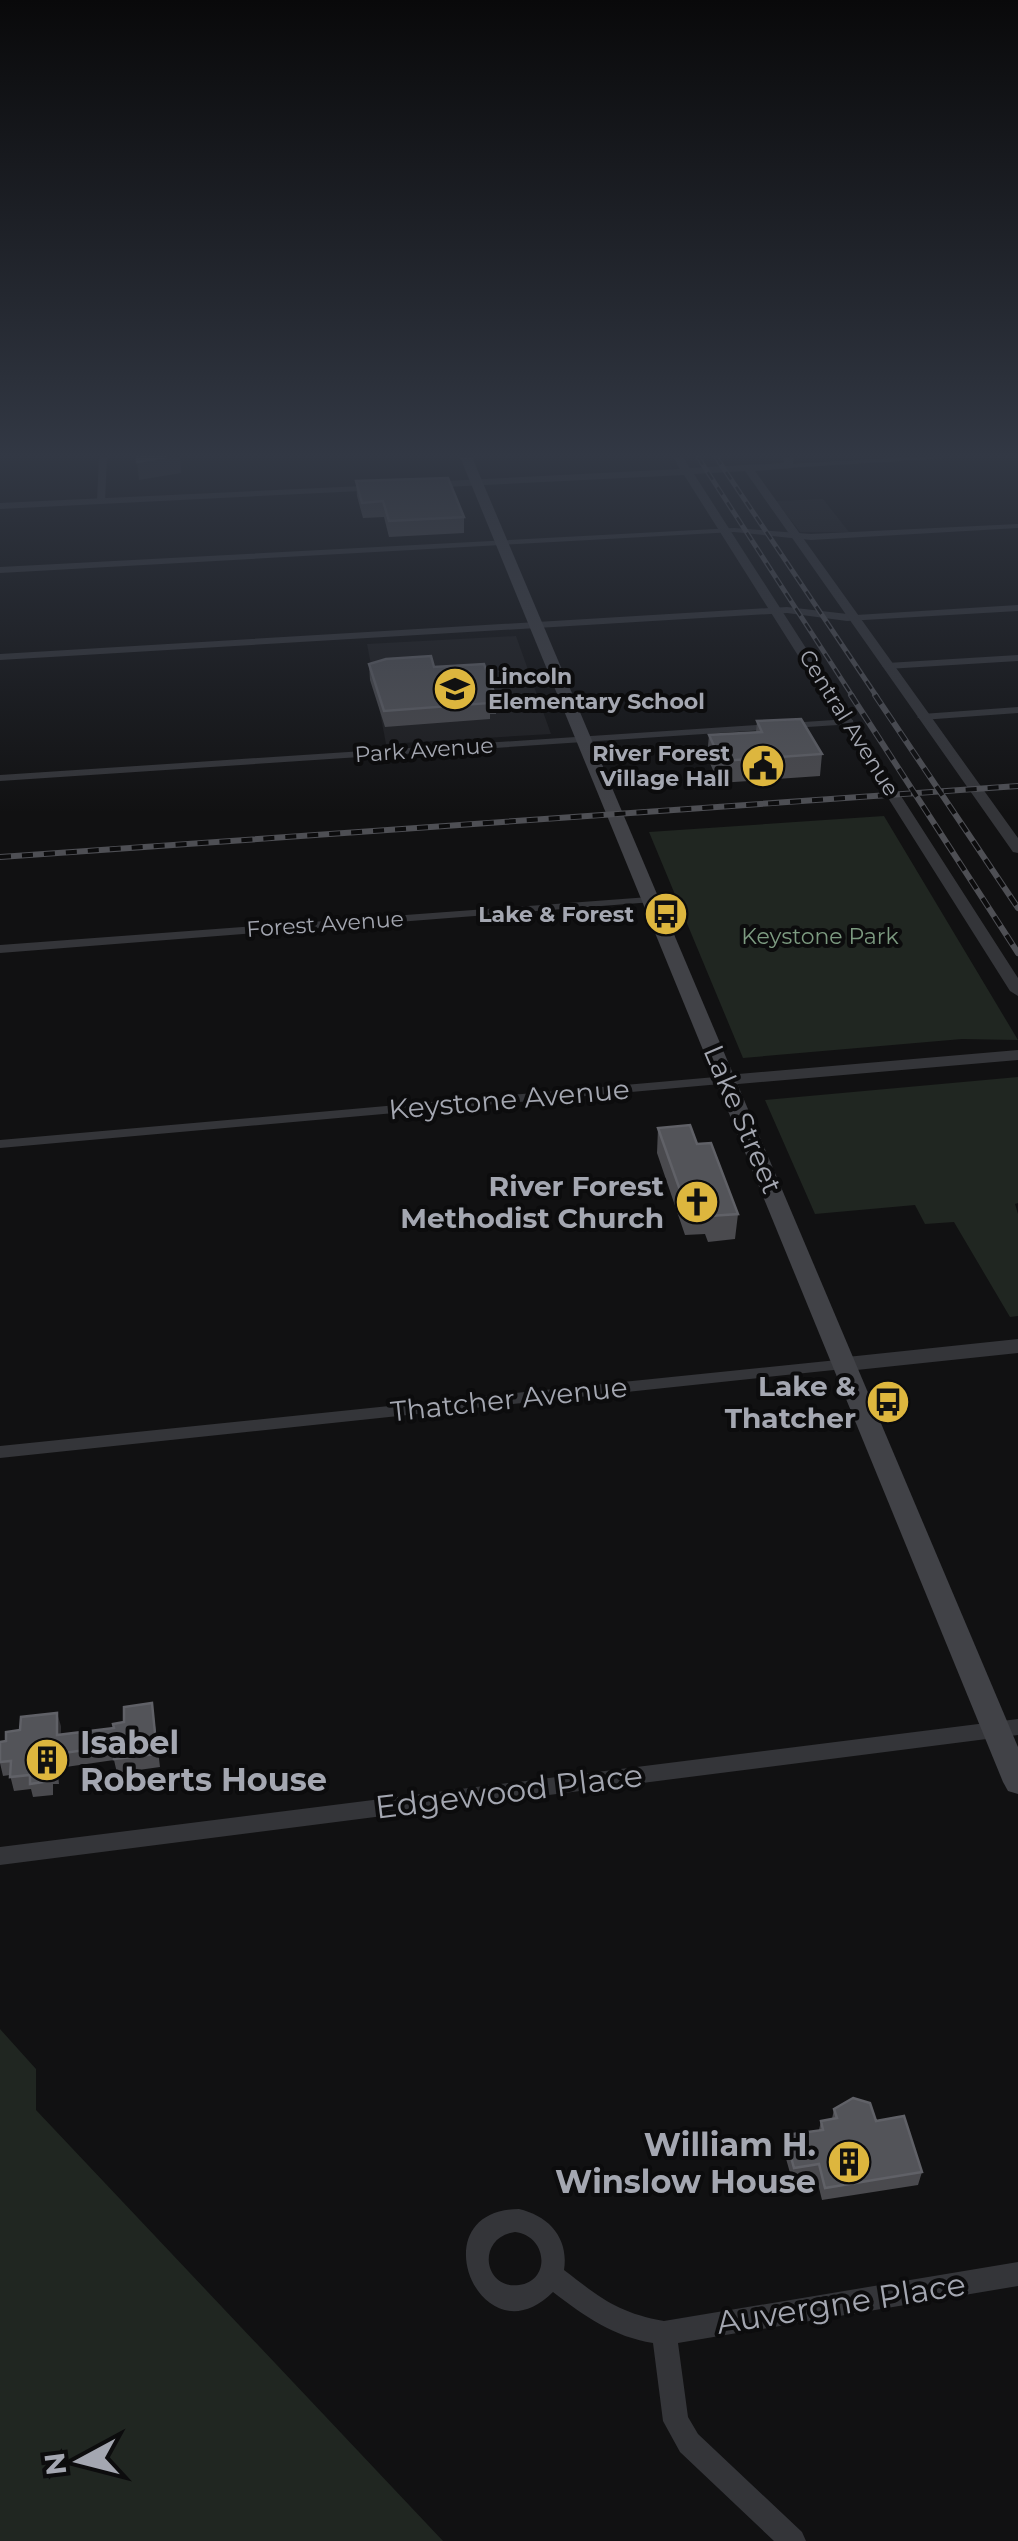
<svg xmlns="http://www.w3.org/2000/svg" width="1018" height="2541" font-family="Montserrat,sans-serif">
  <rect width="100%" height="100%" fill="#111112"/>
  <g fill="#1d1d1f">
    <path d="M823 499 849 532H800L776 501Z"/>
    <path d="M516 636 551 734 386 744 367 644Z"/>
  </g>
  <g fill="#202621">
    <path d="M884 816 1018 1040 962 1039 743 1058 649 832Z"/>
    <path d="M1018 1077V1203L1015 1204 1018 1214V1316L1010 1317 954 1222 925 1224 915 1205 815 1214 765 1100Z"/>
    <path d="M0 2029 36 2069V2110L443 2541H0Z"/>
  </g>
  <g fill="none" stroke-linecap="round" stroke-linejoin="round">
    <g fill="#343539" fill-rule="evenodd">
      <path d="M99 457H107L105 501 101 503 97 501Z"/>
      <path d="M908 457H963L789 468 785 466 789 464Z"/>
      <path d="M1018 524V528L811 540 734 532 0 573V567L734 528 811 534Z"/>
      <path d="M1018 605V611L847 621 787 613 0 660V654L787 607 856 615Z"/>
      <path d="M1018 655V661L887 669 882 666 887 663Z"/>
      <path d="M1018 707V713L922 720 917 717 922 714Z"/>
      <path d="M849 719 853 720V724L0 781V775Z"/>
      <path d="M649 897 655 900 653 902 0 953V945Z"/>
      <path d="M727 1076 732 1077 734 1080 732 1083 0 1148V1140Z"/>
      <path d="M847 1359 853 1360 855 1364 853 1368 0 1458V1446Z"/>
      <path d="M1018 1719V1735L0 1865V1847Z"/>
      <path d="M519 2209C549 2216 569 2238 564 2270 599 2297 618 2313 664 2321L1018 2262V2286L678 2343 688 2417 698 2434 802 2532 806 2541H774L680 2452 663 2421 653 2343C614 2337 584 2316 553 2292 481 2364 417 2210 519 2209ZM515 2232C548 2236 551 2281 519 2285 483 2290 476 2237 515 2232Z"/>
    </g>
    <g fill="#343539" fill-rule="evenodd">
      <path d="M673 457H683L690 468 784 463 783 457H793V468L755 471 1018 838V853L1013 852 745 471 694 474 1018 978V996L1010 991 684 475 425 488 420 485 425 482 680 469Z"/>
      <path d="M385 485V489L381 490 0 509V503Z"/>
      <path d="M1018 1050V1060L727 1085 718 1080 727 1075Z"/>
      <path d="M1018 1339V1353L847 1371 836 1364 847 1357Z"/>
    </g>
    <path fill="#414247" fill-rule="evenodd" d="M460 457H472L1018 1747V1794L1008 1791 1003 1782Z"/>
    <g stroke="#4e4f54" stroke-width="5">
      <g id="rail-far1">
        <path d="M698 457 853 697"/>
        <path d="M716 457 877 697"/>
      </g>
    </g>
    <g stroke="#4e4f54" stroke-width="6">
      <g id="rail">
        <path d="M851 695 1018 953"/>
        <path d="M875 695 1018 908"/>
        <path d="M0 857 1018 786"/>
      </g>
    </g>
    <use href="#rail-far1" stroke="#0c0c0d" stroke-width="2.5" stroke-dasharray="9" stroke-linecap="butt"/>
    <use href="#rail" stroke="#0c0c0d" stroke-width="4" stroke-dasharray="11" stroke-linecap="butt"/>
  </g>
  <g fill="#4a4a4e">
    <path d="M356 481 464 517V533L389 537 384 517 363 518 357 496Z"/>
    <path d="M369 664 434 667 496 698V714H490V719L385 727 370 680Z"/>
    <path d="M757 721 822 754 820 776 719 783 707 757 709 735 756 732Z"/>
    <path d="M658 1128 697 1144 738 1214 735 1239 708 1242 705 1234 685 1235 657 1153Z"/>
    <path d="M154 1717 160 1767 117 1773 114 1760 59 1768V1784H53V1795L33 1797 31 1789 14 1791 10 1775 3 1776 0 1763V1742L61 1726 60 1735 114 1728Z"/>
    <path d="M834 2109 876 2121 922 2172 918 2185 822 2200 816 2176 792 2180 783 2148 785 2135 819 2130 821 2121 832 2119Z"/>
  </g>
  <g fill="#2f2f32">
    <path d="M166 457H180L181 473 139 480 137 462Z"/>
    <path d="M57 1713 61 1726 60 1749 57 1735Z"/>
    <path d="M56 1754 59 1768V1784L56 1770Z"/>
  </g>
  <g fill="#535459" stroke="#606167" stroke-width="2.5">
    <path d="M137 457H166L137 462Z"/>
    <path d="M448 478 464 517 389 521 383 501 362 503 356 481Z"/>
    <path d="M431 656 434 667 484 664 496 698H488L490 703 384 711 369 664 386 659Z"/>
    <path d="M801 719 822 754 721 761 709 735 762 732 757 721Z"/>
    <path d="M690 1125 697 1144 711 1143 738 1214 710 1216 707 1208 687 1210 658 1128Z"/>
    <path d="M152 1703 157 1754 114 1759V1746L56 1754V1770L50 1771V1781L30 1784V1775L10 1777 11 1761 0 1762V1742L6 1741V1732L20 1730 21 1717 57 1713V1735L114 1728 113 1724 124 1722V1707Z"/>
    <path d="M853 2098 870 2103 876 2121 904 2116 922 2172 825 2188 819 2164 794 2168 785 2135 823 2130 821 2121 837 2118 834 2109Z"/>
  </g>
  <linearGradient id="sky" x2="0" y2="1"><stop stop-color="#09090a"/><stop offset="0.56" stop-color="#323844"/><stop offset="1" stop-color="#323844" stop-opacity="0"/></linearGradient>
  <rect width="1018" height="813" fill="url(#sky)"/>
  <defs>
    <g id="school-disc" transform="scale(2.25)"><circle r="9.5" fill="#ddb63e" stroke="#0c0c0d"/><path d="M0-5L7-2L0 1L-7-2ZM-4 1L0 2.5L4 1V4Q0 6-4 4Z" fill="#111"/></g>
    <g id="civic-disc" transform="scale(2.25)"><circle r="9.5" fill="#ddb63e" stroke="#0c0c0d"/><path d="M-.6-6.5H3V-4.5H.6V-3L4-1V1h2V6H-6V1h2V-1L-.6-3ZM-1.2 2.5V6h2.4V2.5Z" fill="#111"/></g>
    <g id="bus-disc" transform="scale(2.25)"><circle r="9.5" fill="#ddb63e" stroke="#0c0c0d"/><path d="M-5-6H5V4H4V6H2V4H-2V6H-4V4H-5ZM-3.5-4V0h7V-4ZM-3.5 1.2v1.5H-2V1.2ZM2 1.2v1.5H3.5V1.2Z" fill="#111"/></g>
    <g id="church-disc" transform="scale(2.25)"><circle r="9.5" fill="#ddb63e" stroke="#0c0c0d"/><path d="M-1.2-6h2.4v3.5h3.3v2.4h-3.3V6h-2.4V-.1h-3.3v-2.4h3.3Z" fill="#111"/></g>
    <g id="building-disc" transform="scale(2.25)"><circle r="9.5" fill="#ddb63e" stroke="#0c0c0d"/><path d="M-4-6H4V6H1V3H-1V6H-4ZM-2.5-4.3h1.7v1.8h-1.7ZM.8-4.3h1.7v1.8H.8ZM-2.5-1h1.7V.8h-1.7ZM.8-1h1.7V.8H.8Z" fill="#111"/></g>
  </defs>
  <g fill-rule="evenodd">
    <use href="#school-disc" x="455" y="689"/>
    <use href="#civic-disc" x="763" y="766"/>
    <use href="#bus-disc" x="666" y="914"/>
    <use href="#church-disc" x="697" y="1202"/>
    <use href="#bus-disc" x="888" y="1402"/>
    <use href="#building-disc" x="47" y="1760"/>
    <use href="#building-disc" x="849" y="2162"/>
  </g>
  <g text-anchor="middle" dominant-baseline="central" stroke-width="8" stroke-linejoin="round" paint-order="stroke">
    <g font-size="22" font-weight="bold" fill="#a4a7b1" stroke="#0c0c0d" text-anchor="end">
      <text x="488" y="676" text-anchor="start">Lincoln<tspan x="488" dy="25">Elementary School</tspan></text>
      <text x="730" y="753">River Forest<tspan x="730" dy="25">Village Hall</tspan></text>
      <text x="634" y="914">Lake &amp; Forest</text>
    </g>
    <g font-size="22" fill="#a4a7b1" stroke="#0c0c0d">
      <text transform="translate(849 723) rotate(58)">Central Avenue</text>
      <text transform="translate(424 750) rotate(-4)">Park Avenue</text>
      <text transform="translate(325 924) rotate(-4)">Forest Avenue</text>
    </g>
    <g font-size="22" fill="#7d9b81" stroke="#0c0c0d">
      <text x="820" y="936">Keystone Park</text>
    </g>
    <g font-size="28" fill="#a4a7b1" stroke="#0c0c0d">
      <text transform="translate(509 1099) rotate(-5)">Keystone Avenue</text>
      <text transform="translate(743 1119) rotate(67)">Lake Street</text>
      <text transform="translate(509 1399) rotate(-6)">Thatcher Avenue</text>
    </g>
    <g font-size="28" font-weight="bold" fill="#a4a7b1" stroke="#0c0c0d" text-anchor="end">
      <text x="664" y="1186">River Forest<tspan x="664" dy="32">Methodist Church</tspan></text>
      <text x="856" y="1386">Lake &amp;<tspan x="856" dy="32">Thatcher</tspan></text>
    </g>
    <g font-size="32" font-weight="bold" fill="#a4a7b1" stroke="#0c0c0d" text-anchor="start">
      <text x="80" y="1742">Isabel<tspan x="80" dy="37">Roberts House</tspan></text>
      <text x="816" y="2144" text-anchor="end">William H.<tspan x="816" dy="37">Winslow House</tspan></text>
    </g>
    <g font-size="32" fill="#a4a7b1" stroke="#0c0c0d">
      <text transform="translate(509 1791) rotate(-7)">Edgewood Place</text>
      <text transform="translate(841 2303) rotate(-9)">Auvergne Place</text>
    </g>
  </g>
  <g transform="translate(80 2461) rotate(263)" stroke="#0c0c0d" stroke-width="8" paint-order="stroke">
  <path d="M0-8L18 38L0 25L-18 38Z" fill="#a4a7b1"/>
  <text y="-15" font-size="28" font-weight="bold" text-anchor="middle" fill="#a4a7b1">N</text>
  </g>
</svg>
